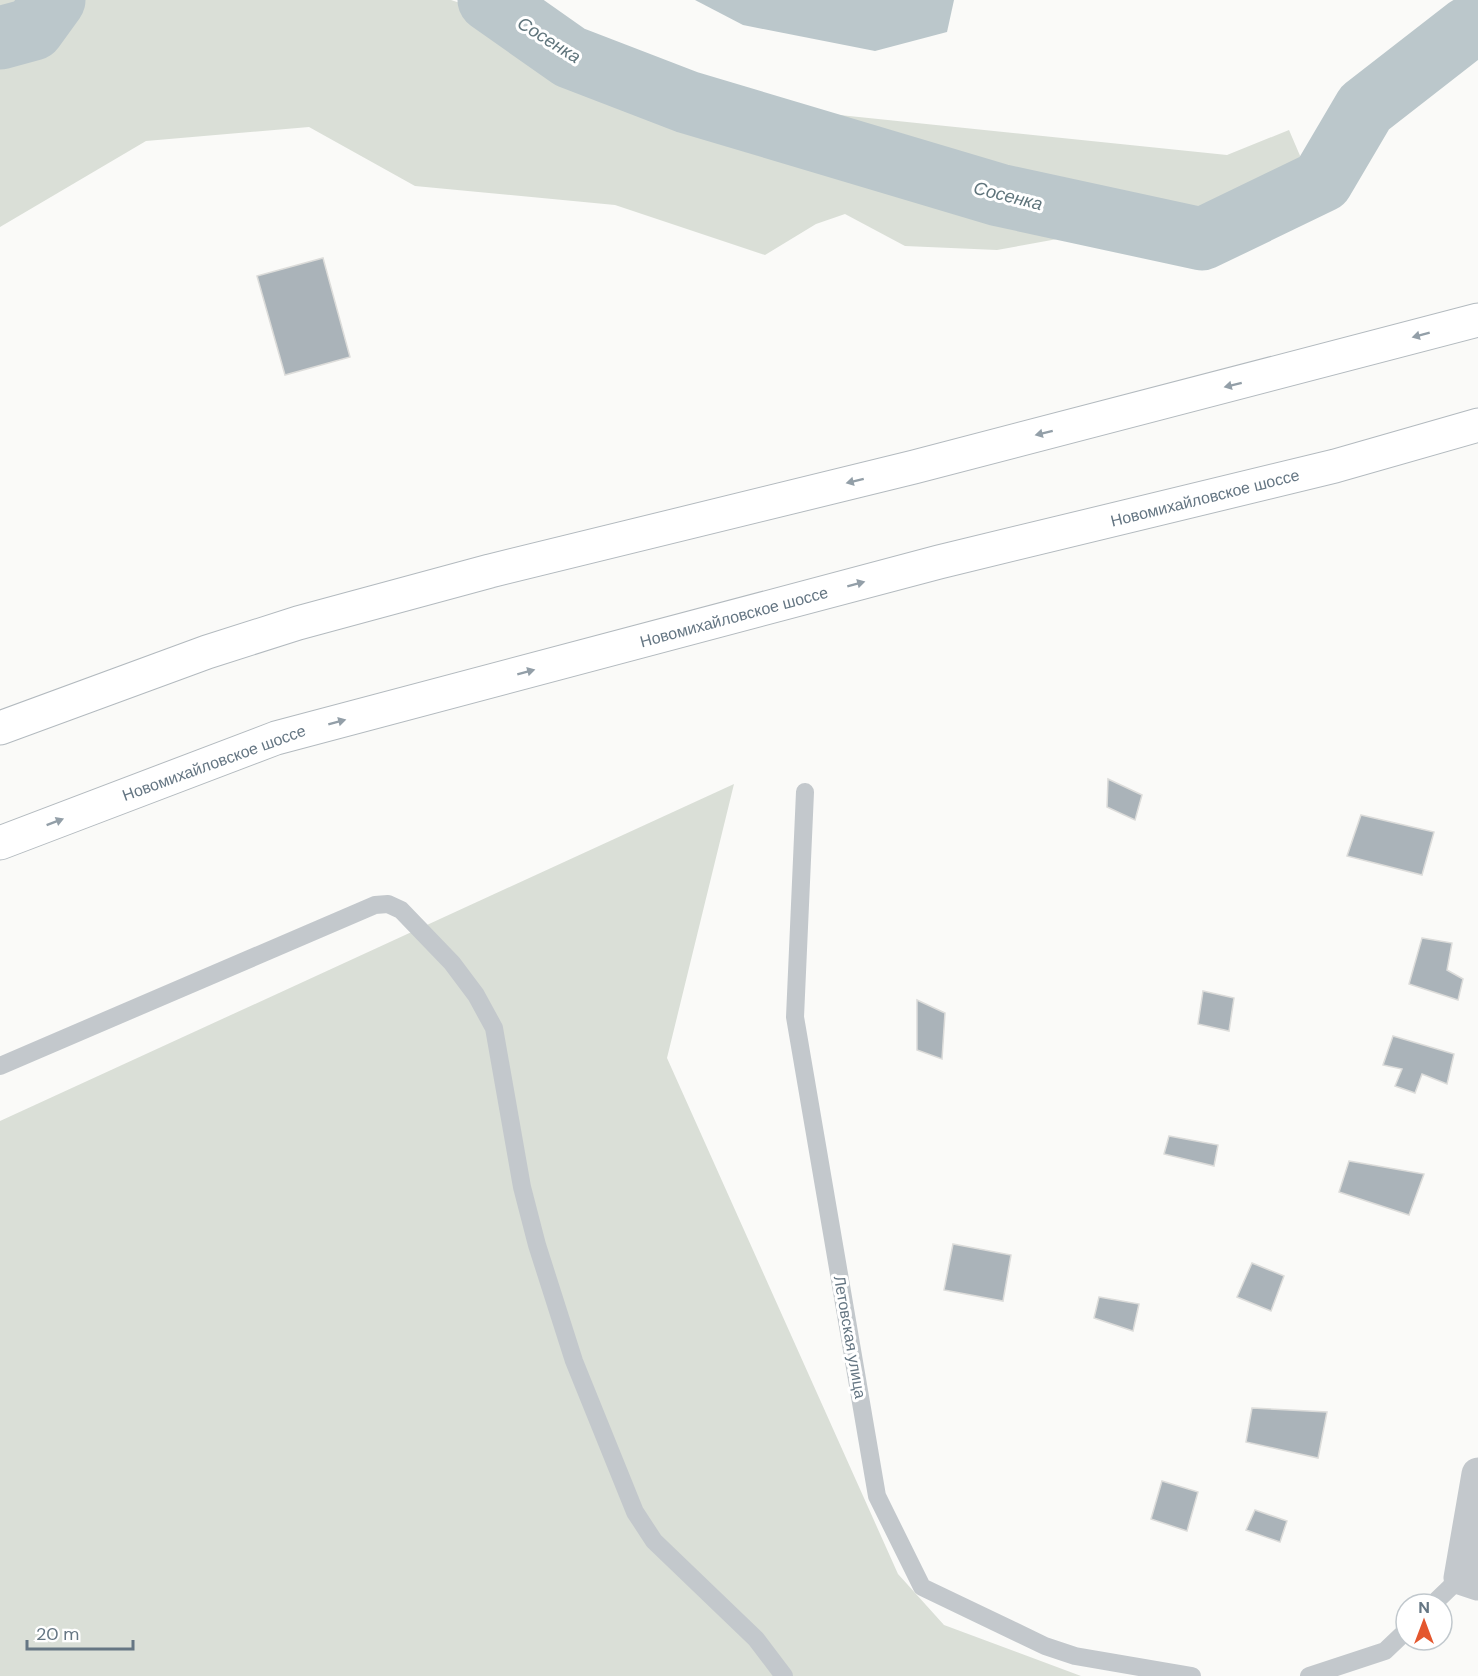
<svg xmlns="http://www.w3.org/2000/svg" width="1478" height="1676" font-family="'DM Sans',sans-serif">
  <rect width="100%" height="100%" fill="#fafaf8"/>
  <g fill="#dadfd7">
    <path d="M0 0H451L772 108 1227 155 1289 130 1301 158 1279 193 1162 220 997 250 905 246 845 214 816 224 765 255 615 205 415 186 309 127 146 141 0 227Z"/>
    <path d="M734 784 667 1058 898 1574 944 1625 1081 1676H0V1121Z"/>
  </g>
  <path fill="#bbc7cb" d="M695 0H954L947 32 875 51 743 25Z"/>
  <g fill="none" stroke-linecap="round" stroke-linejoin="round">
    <g stroke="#bbc7cb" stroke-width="63">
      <path d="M489 0 570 57 687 102 999 195 1202 239 1322 181 1365 108 1468 28H1478"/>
      <path d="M0 38 33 29 54 0"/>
    </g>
  </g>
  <g fill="#aab3b9" stroke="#dcdcda" stroke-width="1.5">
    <path d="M323 258 350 357 285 375 257 276Z"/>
    <path d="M1108 779 1142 795 1135 820 1107 807Z"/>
    <path d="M1361 815 1434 832 1422 875 1347 856Z"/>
    <path d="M1422 938 1452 943 1447 970 1463 979 1458 1000 1409 984Z"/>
    <path d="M1203 991 1234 998 1229 1031 1198 1024Z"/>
    <path d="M917 1000 945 1013 942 1059 917 1050Z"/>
    <path d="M1393 1036 1454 1054 1447 1084 1422 1074 1415 1093 1395 1086 1402 1069 1383 1065Z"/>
    <path d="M1169 1136 1218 1145 1214 1166 1164 1154Z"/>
    <path d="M1349 1161 1424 1174 1409 1215 1339 1192Z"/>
    <path d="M953 1244 1011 1255 1003 1301 944 1290Z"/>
    <path d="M1252 1263 1284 1276 1271 1311 1237 1297Z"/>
    <path d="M1099 1297 1139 1304 1133 1331 1094 1318Z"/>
    <path d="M1252 1408 1327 1412 1318 1458 1246 1442Z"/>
    <path d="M1162 1481 1198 1492 1187 1531 1151 1519Z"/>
    <path d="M1255 1510 1287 1521 1280 1542 1246 1530Z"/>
  </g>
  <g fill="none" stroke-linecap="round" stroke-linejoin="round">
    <g stroke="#b3babf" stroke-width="35">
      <g id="secondary">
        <path d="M0 728 207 652 298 623 490 571 914 467 1478 320"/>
        <path d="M0 843 276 738 939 562 1335 466 1478 425"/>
      </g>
    </g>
    <g stroke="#c3c8cc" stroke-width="18">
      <path d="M805 792 795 1017 877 1496 922 1587 1045 1646 1075 1656 1192 1676"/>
      <path d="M0 1066 375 905 388 904 401 910 452 963 476 995 494 1028 522 1187 537 1245 574 1361 635 1512 654 1541 756 1639 784 1676"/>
      <path d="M1433 1604 1460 1578"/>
      <path d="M1309 1676 1385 1651 1406 1631"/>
    </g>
    <path stroke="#c3c8cc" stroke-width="33" d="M1478 1474 1460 1578 1478 1584"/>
    <use href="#secondary" stroke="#fff" stroke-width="33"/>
  </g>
  <defs><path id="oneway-solid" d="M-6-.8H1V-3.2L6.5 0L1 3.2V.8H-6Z" transform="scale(1.5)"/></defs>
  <g fill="#939fa8">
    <use href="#oneway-solid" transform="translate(1421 335) rotate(165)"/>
    <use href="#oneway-solid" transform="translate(1233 385) rotate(166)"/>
    <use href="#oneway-solid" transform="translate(1044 433) rotate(166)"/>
    <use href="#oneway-solid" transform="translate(855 481) rotate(166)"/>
    <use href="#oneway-solid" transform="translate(856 584) rotate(-15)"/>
    <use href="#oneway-solid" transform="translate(526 672) rotate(-15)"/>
    <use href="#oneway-solid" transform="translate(337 722) rotate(-15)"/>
    <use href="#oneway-solid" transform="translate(55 822) rotate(-21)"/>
  </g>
  <g text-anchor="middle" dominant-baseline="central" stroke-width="6" stroke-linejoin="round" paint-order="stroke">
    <g font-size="16" fill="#657683" stroke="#fff">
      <text transform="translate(1205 498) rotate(-14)">Новомихайловское шоссе</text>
      <text transform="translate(734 617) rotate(-15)">Новомихайловское шоссе</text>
      <text transform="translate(214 763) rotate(-20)">Новомихайловское шоссе</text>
      <text transform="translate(850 1337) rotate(80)">Летовская улица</text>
    </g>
    <g font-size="18" font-style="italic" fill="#60757c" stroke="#fff">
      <text transform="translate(549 40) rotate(32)">Сосенка</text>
      <text transform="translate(1008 196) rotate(14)">Сосенка</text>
    </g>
  </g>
  <g transform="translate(1424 1622)"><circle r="28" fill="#ffffff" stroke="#c1c8cd" stroke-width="1.5"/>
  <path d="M0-4.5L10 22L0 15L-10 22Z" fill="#e4572e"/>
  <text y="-9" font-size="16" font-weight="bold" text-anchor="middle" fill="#657683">N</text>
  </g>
  <path d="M27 1640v9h106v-9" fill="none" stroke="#657683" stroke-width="3"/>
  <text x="36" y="1640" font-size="18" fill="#657683" stroke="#ffffff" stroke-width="4.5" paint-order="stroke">20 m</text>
</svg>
